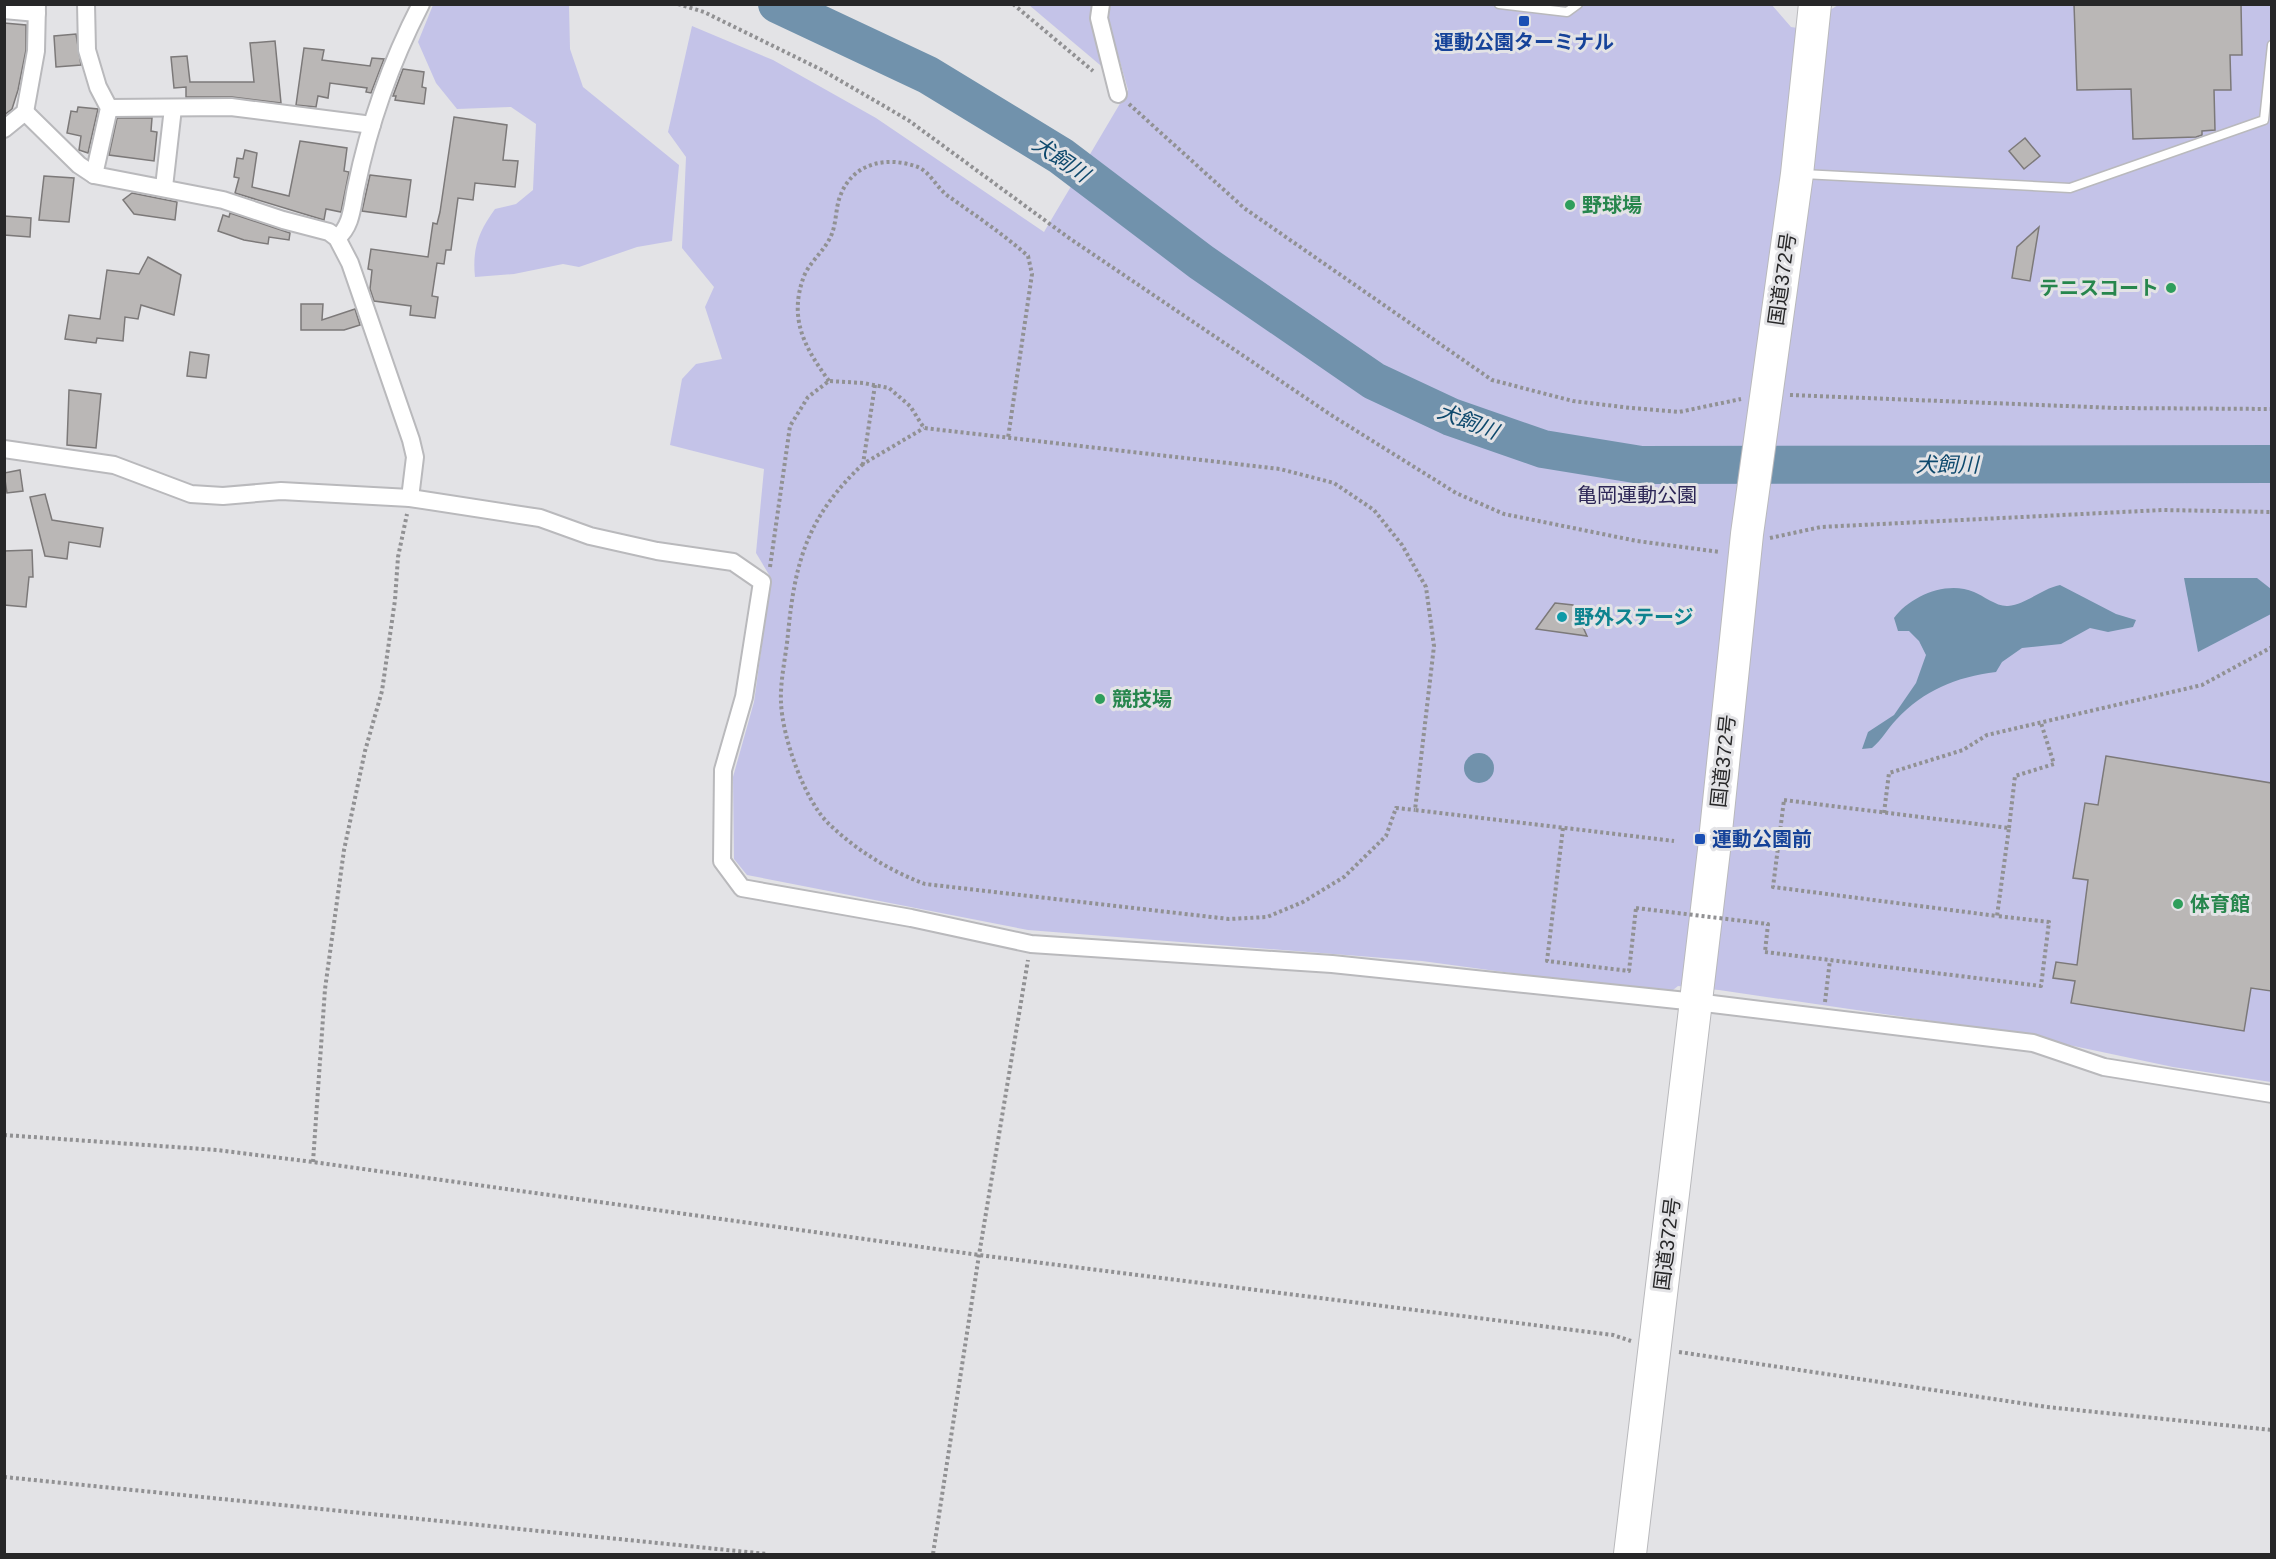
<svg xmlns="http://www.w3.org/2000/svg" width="2276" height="1559" font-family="Helvetica,'Noto Sans JP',sans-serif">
  <rect width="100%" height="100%" fill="#e3e3e6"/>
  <g fill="#c4c3e8">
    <path d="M1771 4 1791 27 1824 32 1827 12 1838 5H2271V1082L2173 1067 2007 1032 1719 990 1678 986 1668 994 1422 961 1028 930 747 875 734 859 733 777 754 702 771 578 756 553 764 469 670 445 682 379 696 364 722 359 705 307 714 287 682 248 686 157 668 132 692 26 773 60 876 118 1044 232 1128 90 1107 16 1109 5Z"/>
    <path d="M433 5H569L570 49 583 87 679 165 672 241 637 247 579 267 563 264 514 274 475 277C472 248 479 231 495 209L516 204 533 190 536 124 511 107 457 109 436 83 418 42Z"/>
    <path d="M1029 5H1095L1106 70Z"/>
  </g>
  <g fill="#7192ac">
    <path d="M2184 578H2257L2271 589V614L2198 652Z"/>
    <path d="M2060 585 2116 614 2136 620 2133 627 2108 632 2090 628 2061 644 2022 648 2002 662 1996 672C1956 677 1924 690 1896 720 1887 729 1883 739 1872 748L1862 749 1868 732 1894 715 1916 683 1926 655 1919 641 1909 631H1898L1894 618C1910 596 1947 580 1974 592 1984 596 1997 607 2008 606 2027 604 2041 589 2060 585Z"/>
    <circle cx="1479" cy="768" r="15"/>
  </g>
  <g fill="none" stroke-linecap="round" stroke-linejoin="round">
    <path stroke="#7192ac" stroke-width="38" d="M777 4 928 75 1061 156 1201 262 1374 381 1451 417 1543 449 1641 465 2272 464"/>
  </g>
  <g fill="#bab7b6" stroke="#7c7979" stroke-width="1.5">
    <path d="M2074 4H2241L2242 55H2230L2231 90H2214L2215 130 2202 131V135L2196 137 2133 139 2131 89 2077 90Z"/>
    <path d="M4 23 26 25V50L18 90 12 109 4 115Z"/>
    <path d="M76 34 81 65 56 67 54 36Z"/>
    <path d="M275 41 281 103 232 97H186V87L174 88 171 57 187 56 190 82H254L250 43Z"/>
    <path d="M304 48 324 50 322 60 370 66 372 58 384 59 371 93 366 92 367 88 330 83 328 98 318 96 316 107 296 105Z"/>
    <path d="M403 69 424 72 422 87 426 88 424 104 395 100 396 96H393Z"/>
    <path d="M78 107 98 109 88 153 79 150 81 136 67 133 71 111 77 112Z"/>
    <path d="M454 117 507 125 503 160 518 161 515 187 475 183 473 200 458 198 451 250H446L444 264 437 263 432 296 438 297 435 318 410 315 411 306 374 301 370 289 372 270 368 269 371 249 428 257 433 223 437 224 440 212Z"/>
    <path d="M117 118H152L151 131 157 132 154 161 109 155Z"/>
    <path d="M2025 138 2040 156 2024 169 2009 151Z"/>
    <path d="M300 141 347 148 344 171 349 172 341 212 326 209 324 220 235 193 239 178 234 177 237 158 243 159 245 150 257 153 252 187 289 196Z"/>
    <path d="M370 175 411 180 406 217 362 211Z"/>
    <path d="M44 176 74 178 69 222 39 220Z"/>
    <path d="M132 193 177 202 175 220 134 214 123 200Z"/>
    <path d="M230 213 290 233 289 240 269 237 268 244 244 240 218 231 223 215 229 217Z"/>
    <path d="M4 216 31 218 30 237 4 235Z"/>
    <path d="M2039 227 2030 281 2012 278 2017 247Z"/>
    <path d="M148 257 181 275 174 315 141 305 138 319 125 317 123 341 97 338 96 343 65 339 69 315 100 319 107 270 139 274Z"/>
    <path d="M301 304H323L322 320 355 309 360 325 344 330H301Z"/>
    <path d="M190 352 209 355 206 378 187 376Z"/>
    <path d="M69 390 101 394 96 448 67 445Z"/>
    <path d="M20 470 23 491 7 493 4 473Z"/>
    <path d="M45 494 52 520 103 528 100 547 69 542 67 559 45 556 30 497Z"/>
    <path d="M32 550 33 577H29L26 607 4 605V551Z"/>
    <path d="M1555 603 1573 605 1587 636 1536 629Z"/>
    <path d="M2106 756 2271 783V991L2251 988 2244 1031 2071 1003 2075 981 2053 978 2056 962 2077 965 2088 880 2073 878 2085 803 2098 805Z"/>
  </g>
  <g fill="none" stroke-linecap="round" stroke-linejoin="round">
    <g stroke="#b9b9bc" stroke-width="11">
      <g id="lane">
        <path d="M1499 4 1567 12 1578 4"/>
        <path d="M1803 174 2070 188 2264 120 2272 45"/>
      </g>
    </g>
    <g stroke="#b9b9bc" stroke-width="20">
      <g id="street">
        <path d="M86 4 87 50 98 87 109 108 94 175"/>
        <path d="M1101 4 1099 18 1118 94"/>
        <path d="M4 10 37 13"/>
        <path d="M109 108 231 107 372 125"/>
        <path d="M25 112 79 165 94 175 223 200 283 220 329 232 337 238 350 263 411 440 415 457 410 498"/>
        <path d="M4 129 25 112 36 51 37 4"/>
        <path d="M164 187 173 108"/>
        <path d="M337 238C352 226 352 206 356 188 369 124 391 62 421 4"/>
        <path d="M4 449 114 465 191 494 223 496 281 491 410 498 540 518 590 536 657 551 733 562 762 582 744 697 723 770 722 861 742 888 911 918 1031 944 1332 964 1696 1002 2033 1043 2104 1067 2272 1094"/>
      </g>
    </g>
    <g stroke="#b9b9bc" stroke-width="34">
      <path id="highway" d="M1630 1554 1714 850 1747 534 1797 174 1815 4"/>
    </g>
    <g stroke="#919193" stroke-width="4" stroke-dasharray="3 3" stroke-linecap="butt">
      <path d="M678 4 704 12 822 70 908 120 1069 238 1331 415 1456 493 1504 514 1637 541 1720 552"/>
      <path d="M1013 4 1093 71"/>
      <path d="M1129 104 1244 208 1492 380 1573 401 1631 408 1679 412 1741 399"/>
      <path d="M829 381C805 348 788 319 804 276 810 262 823 252 830 238 837 225 835 207 841 194 854 162 888 156 918 167 930 172 937 188 948 196 975 215 1003 234 1028 256L1032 274 1008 438"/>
      <path d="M875 385 863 464 924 428"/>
      <path d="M1790 395 2116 408 2272 409"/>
      <path d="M863 464C808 516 795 560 788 634 786 656 780 680 781 702 782 736 804 800 829 824 856 850 890 871 925 884L1229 919 1267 917 1303 902 1344 877 1386 836 1396 808 1415 810"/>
      <path d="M1770 538 1821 527 2163 510 2272 512"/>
      <path d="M770 567 790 426 808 397 829 381 863 383 889 388 910 406 924 428 1280 469 1334 483 1374 510 1402 545 1426 587 1434 646 1415 810 1674 841"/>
      <path d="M1784 800 2009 828 1997 916 1773 887Z"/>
      <path d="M1884 813 1889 773 1963 750 1987 735 2202 685 2272 647"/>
      <path d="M1563 828 1547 961 1629 971 1636 908"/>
      <path d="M2009 828 2015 776 2054 764 2041 723"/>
      <path d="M1765 952 2041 986 2049 922 1997 916"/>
      <path d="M1825 1002 1830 960"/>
      <path d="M4 1135 217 1150 313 1162 979 1255 1613 1335 1631 1341"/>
      <path d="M313 1162 325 989 344 850 365 751 382 691 395 600 398 557 407 514"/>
      <path d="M1679 1352 2047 1407 2272 1430"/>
      <path d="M4 1477 767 1554"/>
      <path d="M933 1554 979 1255 1028 960"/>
    </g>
    <use href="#lane" stroke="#fff" stroke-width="8"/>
    <use href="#street" stroke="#fff" stroke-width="16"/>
    <use href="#highway" stroke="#fff" stroke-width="32"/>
    <path stroke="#919193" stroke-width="4" stroke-dasharray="3 3" stroke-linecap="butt" d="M1636 908 1768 924 1765 952"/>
  </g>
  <g fill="#1a4fb4" stroke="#e3e3e6" stroke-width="2">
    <rect x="1518" y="15" width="12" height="12" rx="3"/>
    <rect x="1694" y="833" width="12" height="12" rx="3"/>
  </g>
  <g fill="#2e9e5b" stroke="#e3e3e6" stroke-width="2">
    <circle cx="1570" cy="205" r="6"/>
    <circle cx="2171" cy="288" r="6"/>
    <circle cx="1100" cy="699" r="6"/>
    <circle cx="2178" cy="904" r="6"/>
  </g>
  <circle fill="#0f9aa8" stroke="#e3e3e6" stroke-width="2" cx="1562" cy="617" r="6"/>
  <g text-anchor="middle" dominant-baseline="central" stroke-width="6" stroke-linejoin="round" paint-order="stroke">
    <g font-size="20" font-weight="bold" fill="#164399" stroke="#e3e3e6">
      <text x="1524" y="42">運動公園ターミナル</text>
      <text x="1712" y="839" text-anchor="start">運動公園前</text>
    </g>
    <g font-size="20" font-weight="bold" fill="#27864d" stroke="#e3e3e6" text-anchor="start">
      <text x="1582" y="205">野球場</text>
      <text x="2159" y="288" text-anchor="end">テニスコート</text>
      <text x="1112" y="699">競技場</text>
      <text x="2190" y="904">体育館</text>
    </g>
    <g font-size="20" fill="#272728" stroke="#e3e3e6">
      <text transform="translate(1782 279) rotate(-82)">国道372号</text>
      <text transform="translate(1723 761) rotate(-84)">国道372号</text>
      <text transform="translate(1667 1244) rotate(-83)">国道372号</text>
    </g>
    <g font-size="20" fill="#2c2656" stroke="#e3e3e6">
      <text x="1637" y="495">亀岡運動公園</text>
    </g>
    <g font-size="20" font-weight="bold" fill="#0d838f" stroke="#e3e3e6" text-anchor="start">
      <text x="1574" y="617">野外ステージ</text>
    </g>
    <g font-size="21" font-style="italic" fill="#0e496d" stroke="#e3e3e6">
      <text transform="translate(1061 159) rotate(34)">犬飼川</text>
      <text transform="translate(1468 421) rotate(21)">犬飼川</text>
      <text x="1947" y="464">犬飼川</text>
    </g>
  </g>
  <rect width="2276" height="1559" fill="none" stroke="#272728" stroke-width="12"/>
</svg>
